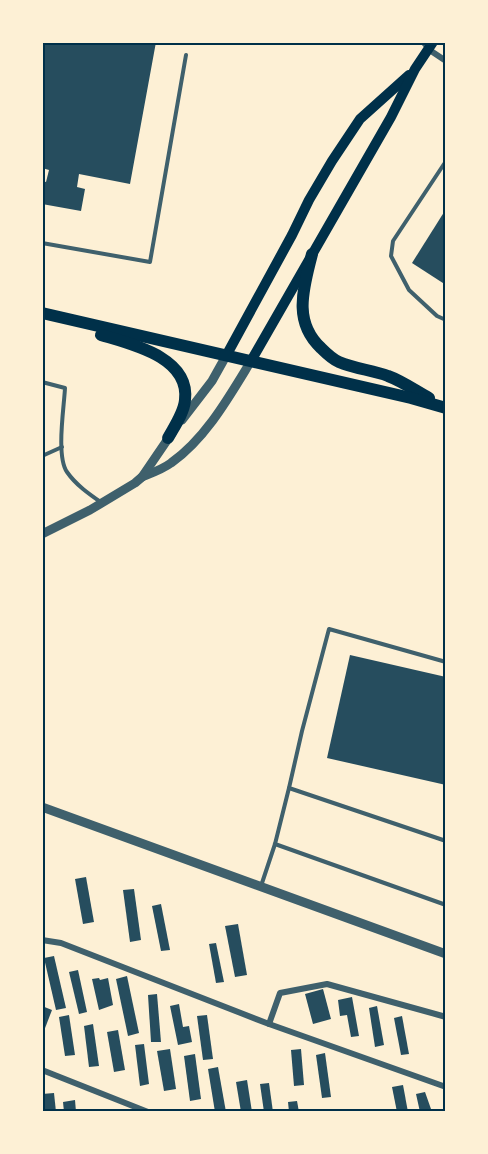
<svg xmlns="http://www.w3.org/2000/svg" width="488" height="1154" font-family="'Archivo Narrow',sans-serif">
  <rect width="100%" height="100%" fill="#fdf0d5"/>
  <g fill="#264d5e">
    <path d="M42 42H156L130 184 79 174 77 187 85 189 81 211 42 204V181L46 182 49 170 42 168Z"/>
    <path d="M446 209V285L412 263Z"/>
    <path d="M350 655 446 677V785L327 758Z"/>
    <path d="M86 877 94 922 83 924 75 879Z"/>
    <path d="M134 889 141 940 130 942 123 890Z"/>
    <path d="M161 904 170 950 161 951 152 906Z"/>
    <path d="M238 924 247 975 235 977 225 926Z"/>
    <path d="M216 943 224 982 216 983 209 944Z"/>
    <path d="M54 956 66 1008 56 1010 44 958Z"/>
    <path d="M78 970 87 1012 79 1014 69 972Z"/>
    <path d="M127 976 139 1033 128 1036 116 979Z"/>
    <path d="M99 978 100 980 108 978 113 1005 99 1010 92 979Z"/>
    <path d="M323 989 331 1019 313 1024 305 994Z"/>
    <path d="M157 994 161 1042H151L148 995Z"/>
    <path d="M352 997 359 1036 351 1037 347 1015 340 1016 338 1000Z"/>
    <path d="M179 1004 183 1027 189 1026 192 1042 178 1045 170 1006Z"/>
    <path d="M42 1006 52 1010 42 1036Z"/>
    <path d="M377 1006 384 1045 375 1047 369 1008Z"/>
    <path d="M69 1015 75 1055 65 1056 59 1017Z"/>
    <path d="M207 1015 213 1059 203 1060 197 1016Z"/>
    <path d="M402 1016 409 1054 401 1055 394 1018Z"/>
    <path d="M93 1024 99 1066 89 1067 84 1026Z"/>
    <path d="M118 1030 125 1070 114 1072 107 1032Z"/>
    <path d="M144 1044 149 1084 140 1086 135 1045Z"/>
    <path d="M170 1049 176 1089 164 1091 157 1051Z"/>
    <path d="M301 1049 304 1085 294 1086 291 1050Z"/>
    <path d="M325 1053 331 1097 322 1098 316 1055Z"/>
    <path d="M195 1054 201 1099 190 1101 184 1056Z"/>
    <path d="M218 1067 226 1112H215L208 1069Z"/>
    <path d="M247 1080 252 1112H241L236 1082Z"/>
    <path d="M269 1083 273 1112H264L260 1084Z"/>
    <path d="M403 1085 408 1112H397L392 1087Z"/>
    <path d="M425 1092 431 1109H428L429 1112H420L416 1094Z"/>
    <path d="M54 1093 56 1112H43L42 1094Z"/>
    <path d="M75 1100 76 1112H64L63 1102Z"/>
    <path d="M297 1101 299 1112H289L288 1102Z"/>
  </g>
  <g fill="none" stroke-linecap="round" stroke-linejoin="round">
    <g stroke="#3f606c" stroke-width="4">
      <path d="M422 42 428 49"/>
      <path d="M446 161 393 241 391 256 409 290 437 316 446 320"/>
      <path d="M42 243 150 262 186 55"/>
      <path d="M42 382 65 388C64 408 56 456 67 472 76 485 89 494 102 503"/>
      <path d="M42 456 62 447"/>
      <path d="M446 662 329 629 302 731 289 788 446 841"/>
      <path d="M289 788 275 844 446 905"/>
      <path d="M261 886 275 844"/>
    </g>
    <g stroke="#3f606c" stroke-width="6">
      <path d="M428 49 446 61"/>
      <path d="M42 940 61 943 269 1024 446 1087"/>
      <path d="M269 1024 280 993 327 984 446 1017"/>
      <path d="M42 1070 148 1112"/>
    </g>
    <g stroke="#3f606c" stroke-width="9">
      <path d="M182 420 212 381 226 356"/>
      <path d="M142 477C152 473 163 469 171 463 206 438 229 397 251 361"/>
      <path d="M42 534 90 510 135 483 142 477 172 433"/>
      <path d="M42 807 446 954"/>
    </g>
    <g stroke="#003049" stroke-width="10">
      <path d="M226 356 292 235 309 200 332 161 360 119 409 75"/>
      <path d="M251 361 391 117 415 69 433 42"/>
    </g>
    <g stroke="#003049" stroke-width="12">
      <path d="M312 254C304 287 292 321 321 348 327 354 332 359 339 362 355 369 373 370 388 376 402 381 416 391 429 398"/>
      <path d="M42 313 411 398 446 408"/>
      <path d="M101 335C131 344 190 357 185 400 184 413 174 427 168 438"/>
    </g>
  </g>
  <rect width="488" height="1154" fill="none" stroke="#fdf0d5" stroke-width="87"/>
  <rect x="44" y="44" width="400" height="1066" fill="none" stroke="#003049" stroke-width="2"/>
</svg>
